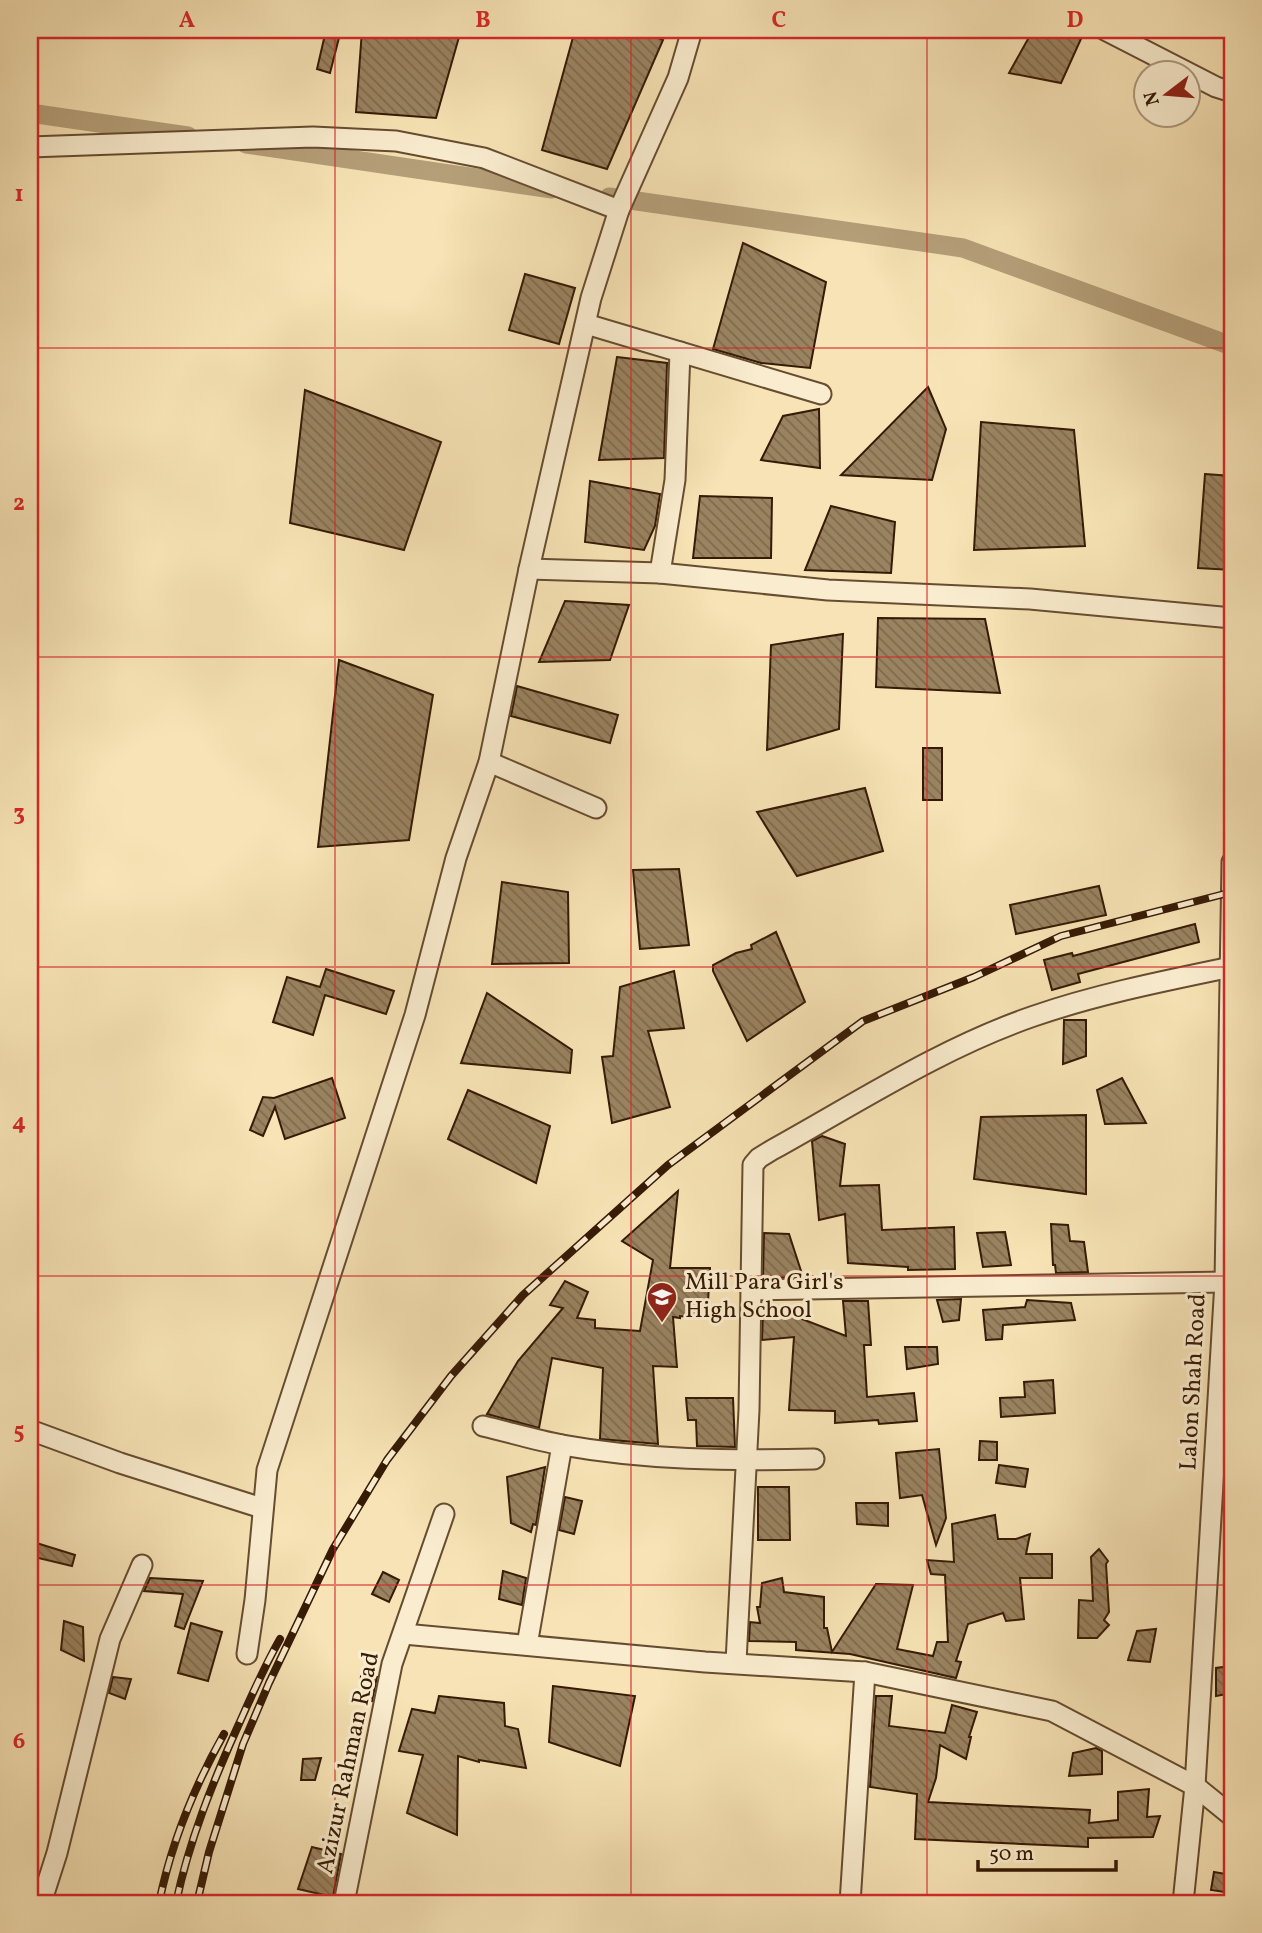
<svg xmlns="http://www.w3.org/2000/svg" width="1262" height="1933" font-family="Vollkorn,serif">
  <defs>
    <pattern id="building-back-hatch" width="6" height="6" patternUnits="userSpaceOnUse" patternTransform="scale(1.75)"><rect width="6" height="6" fill="#9a8360"/><path d="M-1 5l2 2M0 0l6 6M5-1l2 2" fill="none" stroke="#7e6a4d"/></pattern>
  </defs>
  <rect width="100%" height="100%" fill="#f7e3b5"/>
  <filter id="stains"><feTurbulence type="fractalNoise" baseFrequency=".00286" numOctaves="4"/><feColorMatrix values="0 0 0 0 .2 0 0 0 0 .09 0 0 0 0 .02 0 0 0 .5 -.17"/></filter>
  <radialGradient id="worn" r=".72"><stop offset=".6" stop-color="#630" stop-opacity="0"/><stop offset="1" stop-color="#630" stop-opacity=".3"/></radialGradient>
  <g fill="none" stroke-linecap="round" stroke-linejoin="round">
    <g stroke="#b59f79" stroke-width="19">
      <path d="M30 113 188 136"/>
      <path d="M246 144 552 189"/>
      <path d="M609 197 963 248 1232 346"/>
    </g>
  </g>
  <g fill="url(#building-back-hatch)" stroke="#361a04" stroke-width="2">
    <path d="M326 30H341L330 73 317 69Z"/>
    <path d="M362 30H461L436 118 356 112Z"/>
    <path d="M575 30H642L663 40 607 169 542 150Z"/>
    <path d="M1033 30H1085L1061 83 1009 73Z"/>
    <path d="M743 243 826 282 810 368 761 363 713 349Z"/>
    <path d="M525 274 575 288 559 344 509 330Z"/>
    <path d="M617 357 667 363 664 458 599 460Z"/>
    <path d="M928 387 946 429 932 480 841 475Z"/>
    <path d="M305 390 441 442 404 550 290 523Z"/>
    <path d="M819 409 820 468 761 460 783 416Z"/>
    <path d="M981 422 1074 430 1085 546 974 550Z"/>
    <path d="M1205 474 1232 476V570L1198 568Z"/>
    <path d="M590 481 660 494 655 526 644 550 585 542Z"/>
    <path d="M700 496 772 498 771 558H693Z"/>
    <path d="M831 506 895 522 891 573 805 570Z"/>
    <path d="M565 601 629 605 610 660 539 662Z"/>
    <path d="M878 618 985 619 1000 693 876 687Z"/>
    <path d="M843 634 839 729 767 750 771 645Z"/>
    <path d="M339 660 433 695 409 840 318 847Z"/>
    <path d="M517 686 618 715 610 743 511 716Z"/>
    <rect x="923" y="748" width="19" height="52"/>
    <path d="M865 788 883 851 797 876 757 812Z"/>
    <path d="M679 869 689 945 640 949 633 870Z"/>
    <path d="M502 882 568 892 569 963 492 964Z"/>
    <path d="M1099 886 1106 915 1016 934 1010 905Z"/>
    <path d="M1195 924 1199 942 1078 974 1080 982 1052 990 1044 960 1072 953 1073 956Z"/>
    <path d="M776 932 805 1002 747 1041 713 971V965L736 953 752 949 751 945Z"/>
    <path d="M326 969 394 991 386 1014 325 995 313 1035 273 1022 287 977 320 987Z"/>
    <path d="M674 971 684 1028 648 1031 670 1107 612 1123 602 1057 613 1056 620 987Z"/>
    <path d="M487 993 572 1050 570 1073 461 1063Z"/>
    <path d="M1064 1020H1086V1056L1063 1064Z"/>
    <path d="M332 1078 345 1118 285 1139 275 1107 263 1136 250 1130 263 1097 274 1098Z"/>
    <path d="M1122 1078 1146 1123 1105 1124 1097 1090Z"/>
    <path d="M468 1090 550 1126 536 1183 448 1139Z"/>
    <path d="M1086 1115V1194L974 1179 981 1117Z"/>
    <path d="M822 1136 845 1144 840 1186 879 1185 882 1230 954 1227 955 1269 908 1270V1267L848 1263 845 1214 819 1220 812 1141Z"/>
    <path d="M678 1191 670 1268H710L707 1319 680 1316V1318L673 1317 677 1367 653 1366 658 1444 600 1439 603 1368 552 1358 539 1428 487 1414 518 1361 563 1308 550 1305 565 1281 588 1292 577 1318 595 1320V1328L640 1331 653 1260 622 1241Z"/>
    <path d="M1051 1224 1068 1225 1070 1241 1084 1242 1088 1272 1056 1273 1055 1265H1053Z"/>
    <path d="M1005 1232 1011 1265 983 1267 977 1233Z"/>
    <path d="M764 1233 789 1234 803 1277 763 1278Z"/>
    <path d="M961 1299 959 1320 943 1322 937 1300Z"/>
    <path d="M1027 1300 1071 1303 1075 1320 1003 1325 1002 1339 986 1340 983 1310 1025 1307Z"/>
    <path d="M843 1301H868L871 1345H864L867 1397 914 1393 917 1421 879 1424 878 1420 835 1423V1411L789 1410 794 1337 762 1340 763 1314 784 1312 846 1336Z"/>
    <path d="M905 1347H937L938 1364 907 1369Z"/>
    <path d="M1053 1380 1055 1413 1001 1417 1000 1398 1025 1397 1024 1382Z"/>
    <path d="M686 1398H733L735 1447 697 1446 696 1420H688Z"/>
    <path d="M980 1441 997 1442V1460H979Z"/>
    <path d="M939 1449 946 1518 936 1545 922 1495 900 1498 896 1453Z"/>
    <path d="M999 1465 1028 1469 1025 1487 996 1483Z"/>
    <path d="M545 1467 536 1525 533 1524 531 1532 511 1523 507 1477Z"/>
    <path d="M758 1487H789L790 1540H758Z"/>
    <path d="M565 1497 582 1501 574 1534 559 1530Z"/>
    <path d="M856 1503H888V1526L857 1524Z"/>
    <path d="M995 1515 998 1539H1016L1030 1534 1026 1554H1052V1578H1020L1024 1619 1006 1621 1003 1613 968 1624 956 1661 961 1662 956 1678 850 1654 796 1650V1642L749 1641 750 1622 760 1623 757 1607H760L762 1583 782 1578 784 1592 824 1597V1628H827L832 1652 876 1584 913 1585 897 1649 933 1656 937 1642H948L945 1575 931 1574 927 1560 954 1562 952 1524Z"/>
    <path d="M30 1541 75 1555 72 1566 30 1556Z"/>
    <path d="M1099 1549 1108 1561 1106 1564 1109 1612 1104 1620 1109 1625 1097 1638H1078L1079 1600 1093 1601 1091 1557Z"/>
    <path d="M503 1571 526 1578 522 1605 499 1599Z"/>
    <path d="M383 1572 399 1580 389 1602 372 1594Z"/>
    <path d="M150 1578 203 1581 184 1629 175 1626 183 1594 144 1591Z"/>
    <path d="M64 1621 83 1627 84 1661 61 1650Z"/>
    <path d="M191 1623 222 1632 208 1681 178 1673Z"/>
    <path d="M1156 1629 1150 1662 1128 1660 1137 1631Z"/>
    <path d="M1232 1666V1693L1216 1696V1668Z"/>
    <path d="M361 1676 377 1677 372 1701 359 1698Z"/>
    <path d="M113 1677 131 1679 125 1699 109 1693Z"/>
    <path d="M553 1686 635 1696 620 1766 549 1742Z"/>
    <path d="M439 1696 504 1703 505 1726 518 1729 526 1768 479 1760V1762L458 1756 457 1835 407 1813 423 1755 399 1751 412 1709 435 1713Z"/>
    <path d="M876 1696H892L889 1726 945 1733 952 1705 977 1712 969 1737H971L966 1759 940 1745 936 1778 928 1802 1090 1810 1089 1823 1118 1820V1792L1149 1789 1147 1817 1160 1816 1153 1837 1088 1838V1847L915 1839 917 1794 870 1787Z"/>
    <path d="M1096 1748 1102 1751V1774L1069 1776 1073 1753Z"/>
    <path d="M321 1758 315 1780H301L303 1759Z"/>
    <path d="M312 1847 341 1854 333 1897 298 1889Z"/>
    <path d="M1214 1872 1232 1875V1893L1211 1890Z"/>
  </g>
  <g fill="none" stroke-linecap="round" stroke-linejoin="round">
    <g stroke="#664c30" stroke-width="23">
      <g id="minor">
        <path d="M1105 30 1216 87 1232 92"/>
        <path d="M30 147 313 137 396 141 484 158 619 210"/>
        <path d="M586 324 821 394"/>
        <path d="M529 569 660 573 828 590 1030 599 1232 618"/>
        <path d="M660 573 675 480 680 352"/>
        <path d="M489 762 596 808"/>
        <path d="M751 1290 1225 1282"/>
        <path d="M483 1426C509 1432 535 1440 562 1445 645 1460 730 1461 814 1459"/>
        <path d="M30 1430 120 1463 262 1508"/>
        <path d="M404 1634 705 1662 865 1672 1052 1711 1195 1786 1232 1816"/>
        <path d="M527 1645 562 1445"/>
        <path d="M247 1654 255 1600 267 1470 415 1015 456 858 489 762 529 569 591 298 619 210 678 78 692 30"/>
        <path d="M736 1662 749 1410 753 1165 759 1158 772 1150C857 1103 941 1048 1034 1016 1098 994 1164 981 1231 967"/>
        <path d="M41 1903 57 1853 110 1639 142 1565"/>
        <path d="M344 1903 392 1664 444 1514"/>
        <path d="M850 1903 865 1672"/>
        <path d="M1183 1903 1195 1786 1225 1282 1232 862"/>
      </g>
    </g>
    <use href="#minor" stroke="#faedcf" stroke-width="19"/>
    <g stroke="#361a04" stroke-width="8">
      <g id="rail">
        <path d="M159 1903C171 1844 194 1787 224 1734"/>
        <path d="M176 1903C189 1841 212 1784 238 1726 251 1697 264 1667 280 1639"/>
        <path d="M197 1903 209 1852 243 1744 269 1683 333 1549 387 1460 451 1376 523 1295 668 1165 863 1021 974 977 1061 936 1232 892"/>
      </g>
    </g>
    <use href="#rail" stroke="#faedcf" stroke-width="5" stroke-dasharray="16" stroke-linecap="butt"/>
  </g>
  <path fill="none" stroke="#d62828" stroke-width="2" stroke-opacity="0.55" d="M335 30V1903M631 30V1903M927 30V1903M30 348H1232M30 657H1232M30 967H1232M30 1276H1232M30 1585H1232"/>
  <defs>
    <g id="school-pin" transform="scale(1.575)"><path d="M0 17L-7.5 6A9.5 9.5 0 1 1 7.5 6Z" fill="#8f2418" stroke="#faedcf"/><path d="M0-5L7-2L0 1L-7-2ZM-4 1L0 2.5L4 1V4Q0 6-4 4Z" fill="#fff"/></g>
  </defs>
  <g fill-rule="evenodd">
    <use href="#school-pin" x="662" y="1297"/>
  </g>
  <g text-anchor="middle" dominant-baseline="central" stroke-width="6" stroke-linejoin="round" paint-order="stroke">
    <g font-size="24" fill="#361a04" stroke="#faedcf" text-anchor="start">
      <text x="685" y="1283">Mill Para Girl's<tspan x="685" dy="28">High School</tspan></text>
    </g>
    <g font-size="24" fill="#361a04" stroke="#faedcf">
      <text transform="translate(1194 1382) rotate(-87)">Lalon Shah Road</text>
      <text transform="translate(349 1763) rotate(-78)">Azizur Rahman Road</text>
    </g>
  </g>
  <rect width="1262" height="1933" fill="none" stroke="#f7e3b5" stroke-width="77"/>
  <g transform="translate(1167 94) rotate(254)"><circle r="33" fill="#faedcf" stroke="#ac997e" stroke-width="2"/>
  <path d="M0-5L12 26L0 18L-12 26Z" fill="#8f2418"/>
  <text y="-10" font-size="19" font-weight="bold" text-anchor="middle" fill="#361a04">N</text>
  </g>
  <path d="M978 1860v10h138v-10" fill="none" stroke="#361a04" stroke-width="3.5"/>
  <text x="989" y="1860" font-size="21" fill="#361a04" stroke="#faedcf" stroke-width="5" paint-order="stroke">50 m</text>
  <rect x="38" y="38" width="1186" height="1857" fill="none" stroke="#d62828" stroke-width="2.5"/>
  <g font-size="23" text-anchor="middle" font-weight="bold" fill="#d62828">
    <text x="187" y="27">A</text>
    <text x="483" y="27">B</text>
    <text x="779" y="27">C</text>
    <text x="1075" y="27">D</text>
    <text x="19" y="201">1</text>
    <text x="19" y="510">2</text>
    <text x="19" y="820">3</text>
    <text x="19" y="1129">4</text>
    <text x="19" y="1438">5</text>
    <text x="19" y="1748">6</text>
  </g>
  <rect width="100%" height="100%" filter="url(#stains)"/>
  <rect width="100%" height="100%" fill="url(#worn)"/>
</svg>
